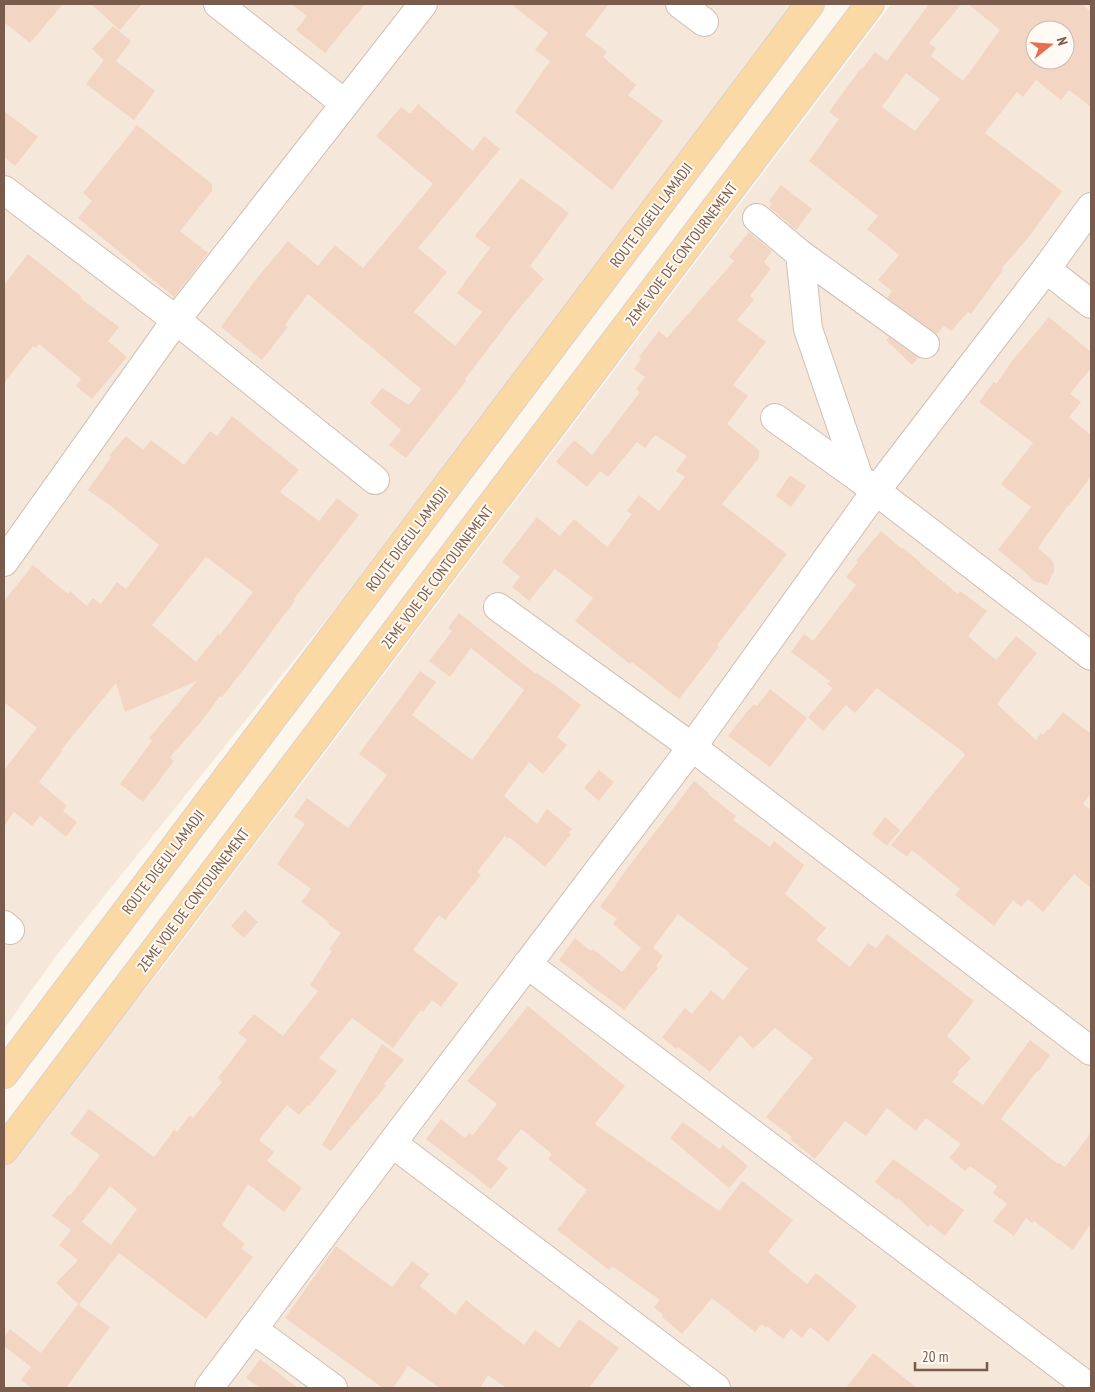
<svg xmlns="http://www.w3.org/2000/svg" width="1095" height="1392" font-family="'PT Sans Narrow',sans-serif">
  <rect width="100%" height="100%" fill="#fdf6ec"/>
  <g fill="#f5e8da" fill-rule="evenodd">
    <path d="M4 4H822L56 956 4 1029Z"/>
    <path d="M891 4H1091V1388H4V1163L162 968ZM1035 30H1065V60H1035Z"/>
  </g>
  <g fill="#f3d5c3" fill-rule="evenodd">
    <path d="M4 4H63L30 43 4 22Z"/>
    <path d="M91 4H142L120 30Z"/>
    <path d="M291 4H365L325 53 296 30 307 16Z"/>
    <path d="M511 4H609L585 35 607 52 603 57 636 85 628 95 663 121 612 190 515 112 550 61 535 50 548 33Z"/>
    <path d="M929 4H962L929 43 936 48 931 56 963 81 1000 30 968 4H1082L1091 12V107L1069 90 1061 100 1036 80 1023 97 1017 92 985 133 1062 191 1028 238 1002 268 1003 270 971 314 968 312 951 331 944 326 937 334 887 298 892 291 878 280 899 255 867 229 878 216 809 161 839 119 829 112 861 68 862 69 875 52 887 61ZM1035 30H1065V60H1035ZM906 73 940 99 915 131 882 107Z"/>
    <path d="M113 26 131 41 116 61 155 91 134 120 86 84 104 60 92 49Z"/>
    <path d="M418 104 473 151 484 136 500 149 418 248 447 272 414 312 455 346 482 312 457 293 490 248 475 236 521 178 569 213 530 266 544 279 516 312 465 379 466 381 406 458 389 445 401 430 370 403 382 388 409 405 421 389 308 294 285 325 288 327 262 360 221 327 253 283 288 241 318 266 335 245 363 268 433 184 376 136 401 107 410 114Z"/>
    <path d="M4 111 38 137 15 166 4 157Z"/>
    <path d="M137 125 212 184V191L180 231 208 253 174 297 78 218 92 201 83 193Z"/>
    <path d="M781 185 812 209 796 230 769 207 772 204 769 201Z"/>
    <path d="M749 232 772 251 764 262 771 269 750 296 754 300 737 320 766 342 733 385 748 396 727 424 759 450V458L722 504 787 554 717 645 719 647 679 699 632 662 630 664 575 621 593 598 555 569 529 601 512 587 520 577 502 562 537 517 560 536 574 519 607 547 632 514 627 511 639 495 659 511 685 477 676 471 687 456 655 435 645 448 637 442 608 477 600 471 587 487 556 462 574 440 592 455 640 392 636 389 645 377 634 369 641 359 639 357 659 331 667 338 734 261 729 257Z"/>
    <path d="M28 254 82 297 80 298 119 327 108 341 127 357 92 399 76 386 81 379 39 344 36 348 33 346 4 383V285Z"/>
    <path d="M1049 317 1091 352V368L1070 394 1081 402 1069 417 1091 435V476L1069 506 1068 505 1038 548 1051 559 1054 565V572L1047 585 1033 581 1026 573 998 550 1031 507 1001 484 1033 443 979 402 994 382 996 384 1012 361Z"/>
    <path d="M889 337 918 358 912 365 886 340Z"/>
    <path d="M232 416 299 470 280 492 319 521 337 498 359 515 293 600 295 601 277 624 251 660 222 697 220 696 201 722 170 757 174 761 143 802 120 784 152 741 149 738 197 681 125 712 116 683 61 750 62 751 39 782 67 806 63 811 77 822 66 837 40 816 32 826 14 812 4 826V770L37 728 4 702V601L33 565 68 594 70 591 87 606 93 598 101 604 117 582 126 589 159 545 111 506 88 490 111 457 109 456 126 436 143 450 151 440 184 465 210 431 217 436ZM206 557 253 592 220 635 218 634 196 662 152 625Z"/>
    <path d="M790 475 806 486 791 507 776 496Z"/>
    <path d="M881 531 902 549 903 548 920 562V563L958 594 960 591 987 611 968 636 996 660 1016 636 1037 653 997 704 1036 740 1041 733 1043 735 1048 729 1049 730 1063 712 1091 734V793L1083 804 1091 810V888L1074 874 1043 912 1028 899 1021 907 1013 900 994 926 955 895 960 889 912 850 907 857 891 845 965 755 963 753V752L877 688 855 713 846 705 823 731 808 717 833 688 827 684 830 681 791 652 804 634 813 641 856 585 846 577 858 562 856 561Z"/>
    <path d="M459 613 536 674 537 673 552 683 581 705 557 737 567 745 543 774 529 762 504 796 537 824 547 809 572 829 569 832 571 834 545 867 509 837 508 839 505 836 477 872 481 875 445 920 439 915 413 950 458 984 441 1007 432 1000 423 1012 421 1010 393 1048 352 1018 319 1058 337 1071 309 1106 308 1105 299 1115 287 1105 259 1140 274 1152 267 1161 302 1188 284 1212 248 1184 222 1225 245 1244 241 1248 253 1257 206 1319 119 1253 79 1305 110 1327 66 1388H31L21 1380 31 1367 4 1346V1337L10 1329 41 1353 78 1304 56 1283 78 1260 59 1245 71 1230 52 1216 69 1194 70 1196 100 1155 70 1134 89 1109 154 1157 174 1130 177 1132 190 1115 193 1118 222 1082 218 1078 247 1040 238 1033 254 1014 283 1036 318 991 310 985 332 951 329 949 341 933 328 924 329 922 301 902 311 889 277 864 305 824 294 816 307 798 348 828 387 775 359 754 420 671 436 682 412 715 472 760 524 690 471 648 450 677 429 661 452 631 448 628ZM110 1186 137 1209 111 1245 82 1222Z"/>
    <path d="M770 689 807 718 770 767 728 736 745 714 754 704 757 706Z"/>
    <path d="M599 770 614 782 599 801 584 788Z"/>
    <path d="M694 781 709 793 708 794 736 816 733 820 770 847 774 841 804 865 785 894 826 928 816 940 850 967 868 943 876 948 887 934 974 1001 947 1036 971 1058 957 1073 959 1074 952 1082 983 1105 1030 1040 1050 1055 1039 1071 1038 1070 1001 1119 1058 1164 1059 1163 1065 1167 1091 1133V1223L1073 1250 1034 1221 1032 1223 1026 1218 1014 1236 993 1221 1007 1204 993 1193 997 1186 970 1166 965 1171 949 1158 961 1144 926 1118 916 1131 887 1108 866 1136 845 1121 815 1159 790 1139 792 1137 766 1117 813 1058 775 1028 753 1049 740 1035 710 1072 678 1047 676 1049 662 1037 685 1008 692 1014 711 990 723 1000 748 968 729 954 730 953 678 914 653 948 663 956 656 966 658 968 624 1010 585 981V980L559 960 575 938 591 951 593 949 622 972 641 948 613 924 617 919 600 907 626 870Z"/>
    <path d="M885 817 900 830 887 846 872 834Z"/>
    <path d="M245 910 258 922 244 938 231 926Z"/>
    <path d="M528 1006 625 1086 595 1124 719 1211 742 1181 793 1220 768 1252 807 1284 816 1273 857 1306 828 1342 810 1327 802 1338 791 1329 783 1339 767 1326 766 1328 762 1324 755 1332 712 1298 682 1334 662 1317 663 1315 654 1307 660 1300 612 1266 609 1270 557 1230 587 1190 548 1159 552 1154 521 1129 497 1159 508 1168 491 1189 426 1139 441 1119 465 1138 469 1133 473 1135 497 1104 467 1081Z"/>
    <path d="M382 1044 404 1060 384 1084 386 1086 331 1151 322 1145Z"/>
    <path d="M683 1122 720 1149 723 1145 748 1166 729 1188 670 1138Z"/>
    <path d="M893 1159 964 1210 945 1236 930 1224 928 1227 898 1198 897 1200 875 1182Z"/>
    <path d="M336 1246 392 1287 412 1261 429 1274 420 1286 455 1315 466 1300 524 1345 535 1330 559 1348 579 1319 619 1348 589 1388H506L488 1375 480 1388H440L408 1366 393 1388H383L285 1318Z"/>
    <path d="M873 1353 917 1388H846Z"/>
    <path d="M260 1359 298 1388H260L246 1378Z"/>
  </g>
  <g fill="none" stroke-linecap="round" stroke-linejoin="round">
    <g stroke="#d1beb0" stroke-width="30">
      <g id="minor">
        <path d="M218 4 344 103"/>
        <path d="M680 4 704 22"/>
        <path d="M4 190 176 320 375 480"/>
        <path d="M757 218 800 254 808 329 859 478 1091 656"/>
        <path d="M800 254 925 344"/>
        <path d="M1046 269 1091 304"/>
        <path d="M775 418 859 478"/>
        <path d="M4 562 176 320 423 4"/>
        <path d="M498 607 692 747 1091 1051"/>
        <path d="M4 925 10 930"/>
        <path d="M527 964 1090 1388"/>
        <path d="M392 1143 716 1388"/>
        <path d="M253 1329 333 1388"/>
        <path d="M209 1388 392 1143 692 747 875 492 1046 269 1091 207"/>
      </g>
    </g>
    <g stroke="#dad1cd" stroke-width="30">
      <g id="major">
        <path d="M4 1074 810 4"/>
        <path d="M4 1150 870 4"/>
      </g>
    </g>
    <use href="#minor" stroke="#fff" stroke-width="28"/>
    <use href="#major" stroke="#fbd9a5" stroke-width="28"/>
  </g>
  <g text-anchor="middle" dominant-baseline="central" stroke-width="4" stroke-linejoin="round" paint-order="stroke">
    <g font-size="15" fill="#7a5c4d" stroke="#fffaf3">
      <text transform="translate(651 215) rotate(-53)">ROUTE DIGEUL LAMADJI</text>
      <text transform="translate(681 254) rotate(-53)">2EME VOIE DE CONTOURNEMENT</text>
      <text transform="translate(407 539) rotate(-53)">ROUTE DIGEUL LAMADJI</text>
      <text transform="translate(437 577) rotate(-53)">2EME VOIE DE CONTOURNEMENT</text>
      <text transform="translate(163 862) rotate(-53)">ROUTE DIGEUL LAMADJI</text>
      <text transform="translate(193 900) rotate(-53)">2EME VOIE DE CONTOURNEMENT</text>
    </g>
  </g>
  <rect width="1095" height="1392" fill="none" stroke="#7a5c4d" stroke-width="10"/>
  <g transform="translate(1050 45) rotate(73)"><circle r="24" fill="#fffaf3" stroke="#cabbb1"/>
  <path d="M0-4L9 19L0 12L-9 19Z" fill="#e76f51"/>
  <text y="-8" font-size="14" font-weight="bold" text-anchor="middle" fill="#7a5c4d">N</text>
  </g>
  <path d="M915 1362v8h72v-8" fill="none" stroke="#7a5c4d" stroke-width="2.5"/>
  <text x="922" y="1362" font-size="15" fill="#7a5c4d" stroke="#fffaf3" stroke-width="4" paint-order="stroke">20 m</text>
</svg>
